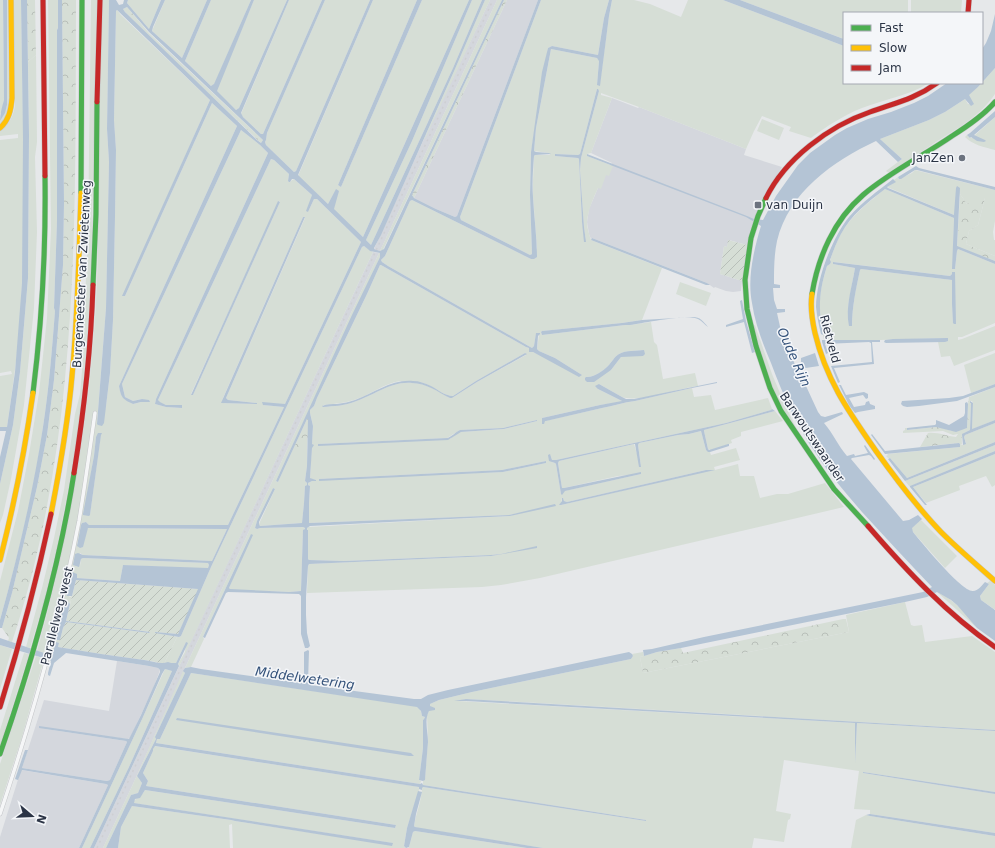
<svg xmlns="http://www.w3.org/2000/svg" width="995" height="848" font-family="'DejaVu Sans',sans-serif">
  <defs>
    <pattern id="forest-crowns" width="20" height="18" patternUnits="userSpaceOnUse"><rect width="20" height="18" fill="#d6ded6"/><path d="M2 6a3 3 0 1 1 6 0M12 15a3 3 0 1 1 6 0" fill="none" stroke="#b8bfb9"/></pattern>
    <pattern id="garden-furrows" width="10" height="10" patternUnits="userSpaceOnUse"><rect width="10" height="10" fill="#d6ded6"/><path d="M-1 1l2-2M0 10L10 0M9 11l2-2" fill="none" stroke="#b8bfb9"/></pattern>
  </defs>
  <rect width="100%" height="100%" fill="#e6e8ea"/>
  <g fill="#d4d7dd">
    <path d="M490 0H497L380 251 374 249 424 139Z"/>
    <path d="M507 0H538L457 216 455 217 436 209 414 198Z"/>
    <path d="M612 98 638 108 639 107 746 149 744 155 782 167 767 191 760 205 750 231 747 245 729 240 727 247 724 246 720 274 742 281 741 291 733 292 726 291 715 287 714 288 707 283 592 238 591 239 589 234 587 222 589 209 598 188 612 163 591 153Z"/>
    <path d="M373 252 379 253 185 668 133 784 103 848H94Z"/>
    <path d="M117 661 149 666 158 668 160 670 153 689 130 738 128 739 39 728 126 741 127 742 110 780 107 781 22 768 44 700 109 711Z"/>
    <path d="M21 770 106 784 108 785 79 848H0V837Z"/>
  </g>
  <g fill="#d6ded6" fill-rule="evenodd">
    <path d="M0 0H3L4 100 2 111 0 114Z"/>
    <path d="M7 0H8L9 102C9 111 6 117 0 124V121L7 106Z"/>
    <path d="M13 0H21C22 94 26 188 22 282 21 331 14 379 7 427H0V376L12 374 11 371 0 373V140L18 138V134L0 136V131C9 124 14 116 15 104Z"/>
    <path d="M48 0H58V28L57 30V221L54 308 55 311C52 350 49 388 43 427 34 492 18 556 0 620V581L18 511 29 454 39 393 47 318 51 229Z"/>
    <path d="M91 0H97L91 279 85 363 77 438 67 495 57 546 43 605 30 648 26 647 42 588 54 538 64 490 75 414 80 394 82 371 83 358V337L85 300 88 232Z"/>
    <path d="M103 0H109L107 129 109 162 106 308 97 424 106 406 110 373 113 320 115 217 116 150 114 120 116 11 117 10 121 15 210 100 123 296H125L212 103 237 126 119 386C121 397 123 399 133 404L141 402H149L142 399 133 401 125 397 122 384 241 130 260 145 268 153 156 399 155 404 166 407 182 408V405H166L159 402 158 400 271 159 274 160 289 174 288 181 290 182 292 180 294 179 312 195 308 212 314 199H317L361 242 285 404 263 405 284 407 228 525H89L86 522 82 523 77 545 88 528 227 529 212 561 83 555 80 553V566L81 559 83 558 208 563 209 565 208 569 123 565 120 581 77 578 72 573H71L66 594 70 597 72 596 70 604 68 602 56 639 60 640 59 643H56L53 652 50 655 37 651C71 530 92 406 97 281 100 187 98 93 103 0ZM279 201 280 202 193 395 191 394ZM303 217H304L305 218 226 398 228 400 257 403V404L222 403 223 398ZM101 433 90 515H84L94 456 96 437Z"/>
    <path d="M128 0H161L149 29 127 3Z"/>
    <path d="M165 0H207L182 58 152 31Z"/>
    <path d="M211 0H251L214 85 211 86 185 61Z"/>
    <path d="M254 0H287L239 108 236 110 216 91Z"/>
    <path d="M289 0H322L263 134H261L243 117 241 114Z"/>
    <path d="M325 0H370L296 171 294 172 266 145 265 142 266 140 267 133Z"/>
    <path d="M373 0H417L338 185 341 187 422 0H469L363 237 333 209 336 190 328 204 298 176Z"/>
    <path d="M472 0H482L453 68 371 245 366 240 412 141Z"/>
    <path d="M485 0H490L425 139H424L455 69Z"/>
    <path d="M497 0H502L383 250 380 251Z"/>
    <path d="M541 0H609L604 18 598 55 552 46 548 48 531 152 530 195 532 254 530 255 461 220 460 217Z"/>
    <path d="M612 0H634L650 4 681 17 688 0H723L844 46V83H929C908 96 885 99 862 108 844 115 827 126 811 138L789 131 791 127 762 116 754 131 746 149 639 107 601 93V95L612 98 591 153 587 154V156L613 166 609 176 606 175 601 189 598 188C593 199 588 210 587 222 587 228 589 234 591 240L662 268 642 320 622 323 542 331 541 332 542 335 625 325H630L651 322 654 342 657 345 663 379 695 373 698 386C679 388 639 403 622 397L599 384 598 389 622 401 621 402 600 405 542 418 545 421 602 408C613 406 624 402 635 401L692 388 694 397 711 395 715 410 768 398 772 409 771 410 726 423 556 460H552L550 454 552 462 555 463 556 464 561 494 564 491 641 474 618 476 564 488H562L558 463 559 461 634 444 641 467 638 445 639 443 678 435 689 434 701 431 706 450 710 452 711 455 736 448 740 460 714 467 715 470 738 464 740 476H754L760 498 777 494H788L825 483 844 507 540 578 501 585 482 587 307 593 308 566 309 564 491 556 538 547 501 554 491 555 344 561 309 560 308 559 306 530 307 528 308 527 510 516 519 513 509 515 309 523V503L310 486 308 485V483L312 481H316V480L311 479 310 478 313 426 310 413V410L314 406 317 398 367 294 380 265H381L526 347 529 348V352H533L582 375 555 358 539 351 537 349 539 335 536 334 534 346 532 348 388 266 382 262 381 260 385 256 410 201 412 200 531 259 537 248 533 196V180L534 156 535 155H550L549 153 534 151 536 128 551 49 597 58 599 60 597 85 600 83 609 16ZM597 89 599 91 581 158 580 170 584 227 586 242 582 222 579 159 578 158 555 156V154L578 155 580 154ZM644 350 621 357 611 370 585 380 586 377C593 378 603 371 608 366 612 362 614 357 619 354 626 350 636 351 644 350ZM525 353 526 355 477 382 452 398H450C438 391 426 383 412 383 391 381 373 396 354 402 344 406 334 406 323 407V405C334 404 344 403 354 400 368 396 385 383 400 381 410 381 422 381 430 386 437 389 445 396 453 396L476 381ZM537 420V421L504 429 461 432 457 433 450 439 318 445V444L447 438 460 430 503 428ZM546 461V463L503 472 319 479 502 470ZM706 470H712L561 505 562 498H563L564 501 567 502Z"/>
    <path d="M740 0H908V13H844V39Z"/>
    <path d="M911 0H962L961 13H911Z"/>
    <path d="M36 55 37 142 35 157 37 232 34 308 24 405 11 479 3 515 0 523V484L13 425 20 372 28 278 29 135 28 62Z"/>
    <path d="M995 68V94C979 117 958 128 936 142 920 152 905 163 889 173L886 171 902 159 880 139 929 120 945 112 965 99 968 104H973L968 95 978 87Z"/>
    <path d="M995 117V150C984 147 973 145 965 137L967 135 970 138 976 137 974 136Z"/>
    <path d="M762 119 784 128 779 140 757 131Z"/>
    <path d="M915 170 995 190V221L993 232 994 240H995V256L966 244 969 231 978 225 985 198 967 204 960 194 961 190 954 215 887 187 895 182 894 180 898 177 899 179 912 173Z"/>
    <path d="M885 189 954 218V220L953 269H955L957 251 958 249 995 264V323L962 337H958V340L962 339 995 326V350L954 366 950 356 941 357 938 342H945L946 338 880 340H824C822 330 820 319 820 309 819 294 823 280 827 266L830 264 831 262 830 261C833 251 837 241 842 232 853 214 869 202 885 189ZM834 262 950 276 952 274 953 323 952 304V280L861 269 860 270C856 288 852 307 852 326L848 306 855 268 833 264Z"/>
    <path d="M364 246 373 252 182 661 179 666 178 664 185 652 186 642 176 663 164 664 177 637H179L181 636 211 567 362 247Z"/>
    <path d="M379 253H380V257L276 481 278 482 294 447H307V466L305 481 307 483V485L305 486 304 503 302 523 260 526 259 524 275 489 273 488 257 521 255 528 257 529 260 528 303 527 305 528V529L303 531 301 590V591L289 592 230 590 229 588 251 534 203 637 204 639 191 667 185 668Z"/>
    <path d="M680 282 711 293 706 306 676 294Z"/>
    <path d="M755 325 772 374 785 405 797 430 784 411 774 393 770 384 758 344 753 326Z"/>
    <path d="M995 353V384L971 393 964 365Z"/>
    <path d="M995 387V420L973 429H972L973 403 972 401V396Z"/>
    <path d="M775 411 783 421 741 432V436L731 440 732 443 711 450 708 449 704 431V430Z"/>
    <path d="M995 423V442L907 478 890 458H888L886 456 888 455 887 454 960 447V444L963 445 966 443 964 437 965 435Z"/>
    <path d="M995 445V451L911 486 910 487 905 481Z"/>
    <path d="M995 454V485L992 487 986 476 959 486 960 490 926 503 913 487Z"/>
    <path d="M921 520 957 556 945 568 913 532 911 528Z"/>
    <path d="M990 581 995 585V609H994L981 600 980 596 989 584 987 583Z"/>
    <path d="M937 592C956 601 965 612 977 628Z"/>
    <path d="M905 602 911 625 914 626 922 625 925 642 972 636 995 652V730L521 702 466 699 458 701 855 723V763V762L857 723 995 731V792L863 772V773L995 794V833L870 814V810L854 809 859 771 784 760 776 811 791 814 790 819 788 820 784 842 754 838 752 848H543L418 828 415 827 414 826C416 813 422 800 422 787H423L646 821V820L423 785V781L425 779 428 740 427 715 429 711 430 704 439 700 472 692 631 659 633 656 632 654 643 652 644 656 640 657 643 673 849 632 846 615Z"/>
    <path d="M0 645 12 649 0 689Z"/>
    <path d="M24 653 29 654 0 746V730Z"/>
    <path d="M36 656 44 659 22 737 0 805V764Z"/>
    <path d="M165 669 172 671 129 767 90 848H82L143 717Z"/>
    <path d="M183 671 185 673 155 737 156 739 137 776 142 783 138 793 131 795 106 848H103L133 784Z"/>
    <path d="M191 673 415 706C420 708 421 710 422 716L425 717 424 719 423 720V748L419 780 421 781 420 784 156 743 157 739H160Z"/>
    <path d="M154 746 420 787 407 828 404 846 406 848H233L232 824 229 825 230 848H118L121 827 132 806 231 820 235 821 392 845V843L133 803C136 796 141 798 145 790L395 828 396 825 146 786 148 781 143 773 153 751V749Z"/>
    <path d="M866 815 870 816 995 836V848H851L856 820Z"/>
    <path d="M415 831 527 848H408L409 847 413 832Z"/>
  </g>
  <g fill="url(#forest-crowns)">
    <path d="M27 0H35L36 55 28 62Z"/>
    <path d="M62 0H76C75 215 81 435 12 642L8 641 9 638 2 628 12 593 37 487 47 435 54 380 63 265 64 203Z"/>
    <path d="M504 0H507L414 198 412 195Z"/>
    <path d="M127 7 149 33 263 140 261 143 183 69 125 12 123 9Z"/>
    <path d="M960 194 967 204 981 195 985 198 978 225 969 231 966 244 995 256V261L957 247Z"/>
    <path d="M972 396V401H970L971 403 970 430C961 434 962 435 962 444H960L959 443 920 447 928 433C938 432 946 436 956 437L958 434 953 435 943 431 903 433V431L905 430V428H907V430L936 427H940L952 431 967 428 968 404 969 397Z"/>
    <path d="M307 419H309L307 447H294Z"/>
    <path d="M843 619H846L849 632 643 673 640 657 657 652 681 648 683 653Z"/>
  </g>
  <g fill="url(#garden-furrows)">
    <path d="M728 240 747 245 742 281 720 274 724 246 727 247Z"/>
    <path d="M76 580 199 589 178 634 155 632 177 637 164 664 151 661 100 654 58 647 63 628 66 622 149 633 150 632 66 621Z"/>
  </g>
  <g fill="#b4c4d5" fill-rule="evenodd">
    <path d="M3 0H7V105L5 113 0 121C0 114 2 107 4 100Z"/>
    <path d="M21 0H27L29 135 28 278 20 372 13 425 0 484V457L6 431H0V427H7L15 372 22 283 23 139Z"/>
    <path d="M58 0H62L64 203 63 265 54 380 47 435 37 487 12 593 2 628H0V620C18 556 33 492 43 427 49 388 52 350 55 311L54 308 57 221V30L58 28Z"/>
    <path d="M109 0H116L119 5 123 4 124 0H128L127 3 149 29 161 0H165L153 27 152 31 182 58 207 0H211L185 61 211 86 214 84 251 0H254L217 91 236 110 239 108 287 0H289L241 113 243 117 261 134H263L322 0H325L267 133 266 140 265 142 266 145 294 172 296 171 370 0H373L298 175 328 204 336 189 339 191 334 209 363 237 469 0H472L412 141 366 240 371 245 453 68 482 0H485L455 69 381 235 374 248V249L380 251 384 249 502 0H504L412 195 414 198 436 209 455 217 457 216 538 0H541L460 217 461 220 530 255 532 254 530 195 531 152 542 72 548 48 552 46 598 55 604 18 609 0H612L609 16 600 86 597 85 599 61 597 58 551 49 536 128 534 151 536 152 549 153 551 154 535 155 534 156C533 169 532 183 533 197 534 217 537 237 537 257L534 259H531L412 200 410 201 385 256 381 260 382 262 388 266 532 348 534 346 536 333H540V334L538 336 537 349 539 351 555 358 582 375 579 377 533 352H529V348L526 347 381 265H380L367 294 317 398 314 406 310 410V413L313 426 312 444 314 445 312 448 310 478 316 480V481H312L308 483V485L310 486 309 503V523L509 515 555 504 556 506 510 516 310 526 307 528V530H308V559L309 560 344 561 491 555 501 554 537 546V548L491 556 309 564 308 566 306 597V615L307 633 310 646 308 648H305L301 634V596L299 594 228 592 226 593 205 638 203 637 251 534 253 535 229 588 230 589 289 592 301 591V590L303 530 305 529V528L303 527 260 528 257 529 255 528 257 521 273 488 275 489 259 522V524L260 526 302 523 304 503 305 486 307 485V483L305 481 307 466 308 419H307L278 482 276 481 352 315 380 257V253L370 251 369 250 364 246 362 247 211 567 181 636 179 637 155 633V632L178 634 198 589 76 580 72 596H67L66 594 71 573 72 572 77 574V578L120 581 123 565 208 568 209 565 208 563 83 558 81 559 79 567 73 565 75 554 78 553 83 555 212 561 227 529 88 528 83 547 80 548 77 546 81 525 82 523 86 522 89 525H228L284 407 263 405 262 402 285 404 361 242 317 199H314L308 212 306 211 312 195 294 179H292L290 182H289L288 181 289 174 274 160 271 159 158 400 160 402 166 405H182V408L166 407 155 404 156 399 268 153 260 145 241 130 122 384 125 397 133 401 142 399 149 400 150 402H141L133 404C122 399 121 397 119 386L237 126 212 103 125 296H122L210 100 117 10 116 11 114 120 116 150 115 217 113 320 110 373 104 423 102 426 98 425 97 424 106 308 109 162 107 129ZM127 7 149 32 263 140 261 143 257 140 125 12 123 9Z"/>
    <path d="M417 0H422L341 187 338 185Z"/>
    <path d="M723 0H740L841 38 844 39V46Z"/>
    <path d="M995 14V68L978 87 969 95 974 104 971 106 965 99 945 112 929 120 880 139 902 159 898 162 876 141C833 161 789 192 777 241 774 255 774 270 774 284L780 285V288H773L774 300 777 309H785V312L777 313 781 331 796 367 803 365 802 362H801V358L815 353 819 366 799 369 800 373 818 412 821 416 825 417 842 412 843 414 824 423C833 433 838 446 847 456L854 454 855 456 868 453 864 446 865 445 875 459 874 460 871 456 869 455 852 458 851 459 903 521 909 520 918 515 922 519 912 528 913 532C922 543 962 592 973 591 978 591 982 585 985 582L989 584 980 596 981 600 995 610V641L977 628 957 605 951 600 937 592 927 597 905 602 681 648 657 652 644 656 643 650 652 649 704 637 923 592 932 587C908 562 885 537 862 512 846 493 830 475 817 455 797 427 783 395 771 363 763 344 755 324 752 303 747 278 754 249 761 226L746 217 587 156V154L747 216 754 219 763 220 776 196 798 165 810 153 835 135 847 128 868 119 891 112 914 103 928 96 947 83H982V49L986 43 991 31Z"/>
    <path d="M597 89H598L599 91 581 158 580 170 584 227 586 242H584L582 222 579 159 578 158 555 156V154L578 155 580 154Z"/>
    <path d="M995 111V117L974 135 985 140 986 141 984 142 977 141 971 137 970 138 967 135 970 133Z"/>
    <path d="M916 166 919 168 995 187V190L917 170H915L901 179H899L898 177Z"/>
    <path d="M893 179 896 182 887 187 888 188 954 215V214L956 188 957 186 960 188 957 246 995 261V264L958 249 957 251 955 269H952L954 220V218L885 189C868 202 851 215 841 234 836 243 833 252 830 260L831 262 830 264 827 266C819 292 818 307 823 335L821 334C819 326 817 317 816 307 816 280 832 238 849 217 862 202 878 191 893 179Z"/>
    <path d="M278 201 280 202 193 395H191Z"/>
    <path d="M303 217H305L226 398 228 400 257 403V404L221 403Z"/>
    <path d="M592 238 707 283 710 285H706L591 240Z"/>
    <path d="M833 262 950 276 952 274V272H955L956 324H954L953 323 952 304V280L861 269 860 270C856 289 852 307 852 326H849C845 307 852 287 855 268L833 264Z"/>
    <path d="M742 300 746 321 755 352 752 353 744 322 726 327V325L743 319 740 301Z"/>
    <path d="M693 317C700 317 703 321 708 327 705 325 702 321 698 319 686 314 644 323 630 325H625L542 335 541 332 542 331 622 323 642 320Z"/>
    <path d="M946 338H948V341L945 342 886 343 884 342 885 340 893 339Z"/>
    <path d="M822 340H880V342H872L874 364 834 368 840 382 838 383 831 366 872 362 871 343 869 342 825 344 828 353 826 354 822 342Z"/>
    <path d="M644 350 645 354 643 356 621 357 611 370 594 382H587L585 380V378L586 377C593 378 603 371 608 366 612 362 614 357 619 354 626 350 636 351 644 350Z"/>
    <path d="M525 353 527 354 477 382 452 398H450C438 392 426 383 412 383 391 381 373 396 354 402 344 406 334 406 323 407L322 406C327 404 332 404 337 404 343 403 350 402 355 400 374 393 392 379 413 381 419 381 425 383 431 386 437 389 445 396 453 396L476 381Z"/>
    <path d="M717 382V383L692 388 635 401C624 402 613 406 602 408L546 421H545L544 424H542V418L600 405 622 401 598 389 595 386 599 384 622 397 626 399H634Z"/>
    <path d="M995 384V387L957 401 919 406 907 407 903 406 901 404 902 401 949 398 963 396Z"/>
    <path d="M839 385H841L846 395 864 392 868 394V398L866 399 863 395 849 398 854 407 865 405 866 402 869 401 870 404 875 406V409L858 412 855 413 849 405Z"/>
    <path d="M970 401 973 403 972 429 995 420V423L965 435 964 437 966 444 963 445 962 434 970 430 971 403H970Z"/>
    <path d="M967 402 968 404 967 428 956 432 936 427 907 430V428L935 425 936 424V420L949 425 964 416 965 413V403Z"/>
    <path d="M772 409 775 411 704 430V431L708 449 709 450 728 444H729V446L710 452H708L706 450 701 431 689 434 678 435 639 443 638 445 641 467H639L635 444H634L559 461 558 463 562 488H564L641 472V474L565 491 562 495 561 494 556 464 555 463 549 461 548 455 550 454 552 460H556L726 423 771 410Z"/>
    <path d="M537 420V421L504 429 461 432 448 440 318 446V444L447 438C452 437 455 432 460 430L503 428Z"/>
    <path d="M98 433H102L101 435 90 515 89 516 83 515V514L94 456 96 437Z"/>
    <path d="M872 434 885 451 959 443 960 444V447L885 454 871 435Z"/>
    <path d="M995 442V445L905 481 888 459 890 458 907 478Z"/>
    <path d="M995 451V454L913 487 927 505H925L910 487V486Z"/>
    <path d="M546 461V463L503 472 319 481V479L502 470Z"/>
    <path d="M706 470H715L561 505H559L562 501V498H563L564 501 567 502Z"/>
    <path d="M65 601 68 602 70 604 66 621 150 632 149 633 66 622 63 628 60 640H56V635Z"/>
    <path d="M0 638 50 655 53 652 56 642 59 643 58 647C87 652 115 656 144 660 152 661 161 665 168 662L171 663H176L186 642 188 643 178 664 179 666 94 848H90L129 767 172 671 165 669 162 674 143 717 82 848H79L108 785 106 784 22 770 18 780 15 779 25 750H28L22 768 107 781 110 780 127 742 126 741 39 728V726L129 739 141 715 160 672V670L158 668 149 666 66 653 54 663 50 676 48 675V673L51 661 50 660 0 645Z"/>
    <path d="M308 650 309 651 308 682 310 685 414 699H421L428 695 448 690 629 652 632 654 633 656 631 659 472 692 439 700 430 704V706L435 708V710L429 711C424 720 428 732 428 742 427 754 426 767 425 780L423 781 419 780 423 748V720L424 719 425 717 422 716 421 711 417 707 191 673 160 739H157L156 743 420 784 422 783 423 785 646 820V821L423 787 422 788V790L419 789V787L155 746 153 749V751L143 773 148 781 146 786 396 825 395 828 145 790 140 798 135 799 134 803 393 843 392 846 235 821 231 820 132 806 121 827 118 848H106L131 795 138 793 142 783 137 776 156 739 155 737 185 673 183 671 185 668 191 667 201 669 301 683 304 680V652Z"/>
    <path d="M466 699 995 730V731L857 723 855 763V723L466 701H454Z"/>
    <path d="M177 718 411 753 414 756H409L176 720Z"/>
    <path d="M863 772 995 792V794L863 773Z"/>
    <path d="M418 791 422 792 416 814 414 826 415 827 543 848H527L415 831 413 832 409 847 406 848 404 846 407 828Z"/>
    <path d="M870 814 995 833V836L870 816 866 815Z"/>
  </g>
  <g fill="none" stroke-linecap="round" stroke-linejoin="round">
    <g stroke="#c4c6c8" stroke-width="4.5">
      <path id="street" d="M0 814C32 718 60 620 79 521 85 485 90 449 95 413"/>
    </g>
    <g stroke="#c4c6c8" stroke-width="6">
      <g id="fast">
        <path d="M81 193 82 0"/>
        <path d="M766 198 758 216 751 238 745 280 747 309 756 346 770 388 781 411 834 489 868 526"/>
        <path d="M93 285 96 214 97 102"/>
        <path d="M812 294C818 257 834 220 863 195 890 172 923 156 952 136 968 126 983 116 995 102"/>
        <path d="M33 393C42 321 46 249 45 176"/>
        <path d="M0 754C32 662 59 569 74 473"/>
      </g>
    </g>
    <g stroke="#c4c6c8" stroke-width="6">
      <g id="slow">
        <path d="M0 128C9 120 11 110 12 98L11 0"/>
        <path d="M812 294C810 307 812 320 815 333 826 380 849 412 876 451 896 479 917 507 941 532 958 549 977 565 995 581"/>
        <path d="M51 514C60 468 68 422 72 376 78 315 79 254 81 193"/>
        <path d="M0 560C14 505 25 450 33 393"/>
      </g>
    </g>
    <g stroke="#c4c6c8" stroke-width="6">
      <g id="jam">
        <path d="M43 0 45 176"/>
        <path d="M968 13 969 0"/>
        <path d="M97 102 100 0"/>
        <path d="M766 198C785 159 829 126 870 112 895 103 915 99 937 83"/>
        <path d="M74 473C84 411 91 348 93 285"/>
        <path d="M868 526C906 570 947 614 995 647"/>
        <path d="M0 707C20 643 37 579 51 514"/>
      </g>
    </g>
    <use href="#street" stroke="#f5f6f7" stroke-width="3.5"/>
    <use href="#fast" stroke="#4caf50" stroke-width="5"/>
    <use href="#slow" stroke="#ffc107" stroke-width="5"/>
    <use href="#jam" stroke="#c62828" stroke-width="5"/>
    <path stroke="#cecfd2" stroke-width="1.5" stroke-dasharray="2 4" stroke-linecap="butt" d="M97 848 493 0"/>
  </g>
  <g fill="#6c737f" stroke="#f4f6f9" stroke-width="1.5">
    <circle cx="962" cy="158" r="4"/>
    <rect x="754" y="201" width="8" height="8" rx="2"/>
  </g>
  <g text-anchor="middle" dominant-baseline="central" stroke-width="3" stroke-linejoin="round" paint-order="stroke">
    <g font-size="12" fill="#2b3445" stroke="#f4f6f9" text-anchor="end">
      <text x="954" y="158">JanZen</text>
      <text x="766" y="205" text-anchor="start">van Duijn</text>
    </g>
    <g font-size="12" fill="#2b3445" stroke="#f4f6f9">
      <text transform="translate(82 274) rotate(-87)">Burgemeester van Zwietenweg</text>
      <text transform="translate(830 339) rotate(75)">Rietveld</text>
      <text transform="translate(812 437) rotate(56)">Barwoutswaarder</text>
      <text transform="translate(57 616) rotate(-76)">Parallelweg-west</text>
    </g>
    <g font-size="13" font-style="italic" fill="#34527a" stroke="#f4f6f9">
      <text transform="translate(794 357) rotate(66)">Oude Rijn</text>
      <text transform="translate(305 678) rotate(8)">Middelwetering</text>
    </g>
  </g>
  <rect x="843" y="12" width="140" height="72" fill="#f4f6f9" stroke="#a4a8b1"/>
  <rect x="851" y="25" width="20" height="6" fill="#4caf50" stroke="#a4a8b1"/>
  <text x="879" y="32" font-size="12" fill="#2b3445">Fast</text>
  <rect x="851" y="45" width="20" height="6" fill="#ffc107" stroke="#a4a8b1"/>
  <text x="879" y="52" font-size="12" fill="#2b3445">Slow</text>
  <rect x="851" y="65" width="20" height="6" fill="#c62828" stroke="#a4a8b1"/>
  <text x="879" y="72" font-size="12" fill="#2b3445">Jam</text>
  <g transform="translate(32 816) rotate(109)" stroke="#f4f6f9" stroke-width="3" paint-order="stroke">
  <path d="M0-3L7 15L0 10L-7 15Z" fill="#2b3445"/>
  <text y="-6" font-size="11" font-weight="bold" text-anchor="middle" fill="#2b3445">N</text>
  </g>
</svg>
